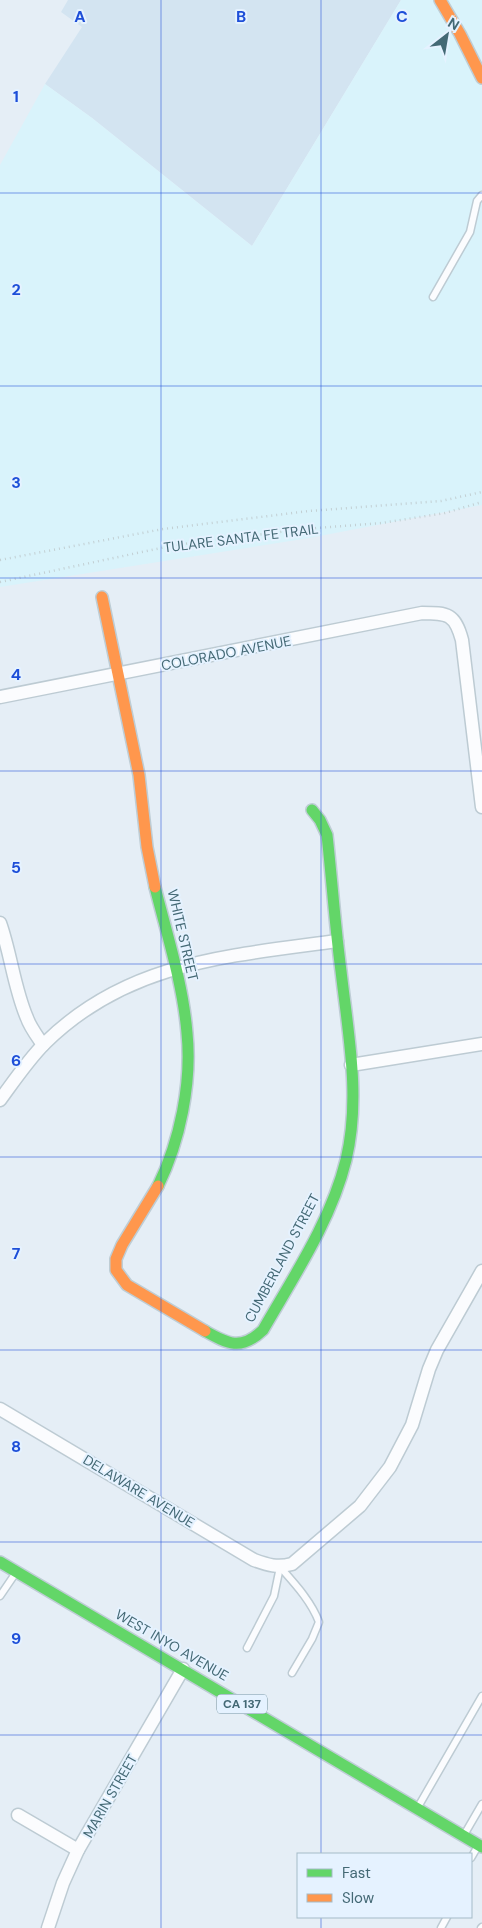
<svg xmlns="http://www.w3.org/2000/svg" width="482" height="1928" font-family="'DM Sans',sans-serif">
  <rect width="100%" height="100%" fill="#e5eef6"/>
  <path fill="#d3e4f1" d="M68 0H401L252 246 92 118 45 84 82 27 61 12Z"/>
  <path fill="#d9f3fb" d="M401 0H482V505L309 538 0 587V165L45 84 92 118 252 246Z"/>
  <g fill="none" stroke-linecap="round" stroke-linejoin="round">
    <g stroke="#bdcbd3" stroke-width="9">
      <g id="lane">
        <path d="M433 297 470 232 477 201 482 195"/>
        <path d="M280 1567C295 1584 311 1601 319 1622L312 1639 292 1673"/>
        <path d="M0 1596 15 1574"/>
        <path d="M247 1648 274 1596 280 1567"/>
        <path d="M418 1807 482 1696"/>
        <path d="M464 1835 482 1804"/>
        <path d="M471 1858 478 1846"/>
        <path d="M441 1928 447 1917"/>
        <path d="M481 1928 482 1927"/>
      </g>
    </g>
    <g stroke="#bdcbd3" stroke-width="15">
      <g id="street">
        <path d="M0 697 422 613C448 613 455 614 462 640L482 807"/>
        <path d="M0 923C11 954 14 988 27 1018 30 1027 37 1036 43 1045"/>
        <path d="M351 1065 482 1044"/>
        <path d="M0 1100C14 1081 28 1060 45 1043 127 962 228 956 337 941"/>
        <path d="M0 1409 254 1560C268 1565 277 1568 292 1564L360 1506 390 1467 412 1425 429 1369 437 1350 482 1271"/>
        <path d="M18 1815 78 1850"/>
        <path d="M48 1928 63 1883 78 1850 183 1669"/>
      </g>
    </g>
    <g stroke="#becdd5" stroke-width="14">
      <g id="fast">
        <path d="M155 887C167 935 183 984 187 1033 192 1083 180 1141 158 1186"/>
        <path d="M205 1331C228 1344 241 1351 263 1330 294 1276 331 1221 346 1160 361 1098 348 1033 341 971 335 926 332 880 327 835L320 820 312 810"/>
        <path d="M0 1562 482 1847"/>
      </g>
    </g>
    <g stroke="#becdd5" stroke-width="14">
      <g id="slow">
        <path d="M440 0 460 34 482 78"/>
        <path d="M102 597 139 775 147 847 155 887"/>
        <path d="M158 1186 122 1245 116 1259V1270L127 1285 205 1331"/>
      </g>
    </g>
    <g stroke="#c2cfd3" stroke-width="2.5" stroke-dasharray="1 4" stroke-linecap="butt">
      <path d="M0 560 163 529 309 511 441 501 482 492"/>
      <path d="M0 582 175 545 304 529 382 523 445 513 482 502"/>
    </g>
    <use href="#lane" stroke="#fbfcfe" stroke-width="6"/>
    <use href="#street" stroke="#fbfcfe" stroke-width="12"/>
    <use href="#fast" stroke="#63d668" stroke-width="11"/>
    <use href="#slow" stroke="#ff974d" stroke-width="11"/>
  </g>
  <path fill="none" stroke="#1d4ed8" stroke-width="1" stroke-opacity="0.55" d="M161 0V1928M321 0V1854M0 193H482M0 386H482M0 578H482M0 771H482M0 964H482M0 1157H482M0 1350H482M0 1542H482M0 1735H482M321 1917V1928"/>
  <g text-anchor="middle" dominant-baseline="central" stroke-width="4" stroke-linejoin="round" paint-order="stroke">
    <rect fill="#e5f2ff" stroke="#74929e" stroke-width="1" x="217" y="1694.5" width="50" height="19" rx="4"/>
    <g font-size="12" font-weight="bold" fill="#446975">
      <text x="242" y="1704">CA 137</text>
    </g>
    <g font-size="14" fill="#446975" stroke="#e5f2ff">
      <text transform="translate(241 538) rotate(-7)">TULARE SANTA FE TRAIL</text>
      <text transform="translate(226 653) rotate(-11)">COLORADO AVENUE</text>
      <text transform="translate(183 935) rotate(77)">WHITE STREET</text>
      <text transform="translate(282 1258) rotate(-62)">CUMBERLAND STREET</text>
      <text transform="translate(139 1491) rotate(31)">DELAWARE AVENUE</text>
      <text transform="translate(172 1645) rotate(30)">WEST INYO AVENUE</text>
      <text transform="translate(110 1796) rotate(-60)">MARIN STREET</text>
    </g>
  </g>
  <g font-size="16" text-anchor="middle" font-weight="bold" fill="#1d4ed8" stroke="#e5f2ff" stroke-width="4" stroke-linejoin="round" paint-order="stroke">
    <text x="80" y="22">A</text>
    <text x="241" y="22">B</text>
    <text x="402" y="22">C</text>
    <text x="16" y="102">1</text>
    <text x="16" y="295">2</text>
    <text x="16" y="488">3</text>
    <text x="16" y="680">4</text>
    <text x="16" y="873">5</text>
    <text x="16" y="1066">6</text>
    <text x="16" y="1259">7</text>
    <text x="16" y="1452">8</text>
    <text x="16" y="1644">9</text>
  </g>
  <rect x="297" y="1853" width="175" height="65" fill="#e5f2ff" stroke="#a5bbc8"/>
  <rect x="307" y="1869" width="25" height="8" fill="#63d668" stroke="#a5bbc8"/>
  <text x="342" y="1878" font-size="15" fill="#446975">Fast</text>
  <rect x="307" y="1894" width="25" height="8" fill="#ff974d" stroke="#a5bbc8"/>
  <text x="342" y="1903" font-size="15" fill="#446975">Slow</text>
  <g transform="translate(447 35) rotate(31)" stroke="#e5f2ff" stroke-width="4" paint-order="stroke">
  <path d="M0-4L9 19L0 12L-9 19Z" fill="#446975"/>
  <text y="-8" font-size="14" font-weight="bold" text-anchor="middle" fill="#446975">N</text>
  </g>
</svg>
